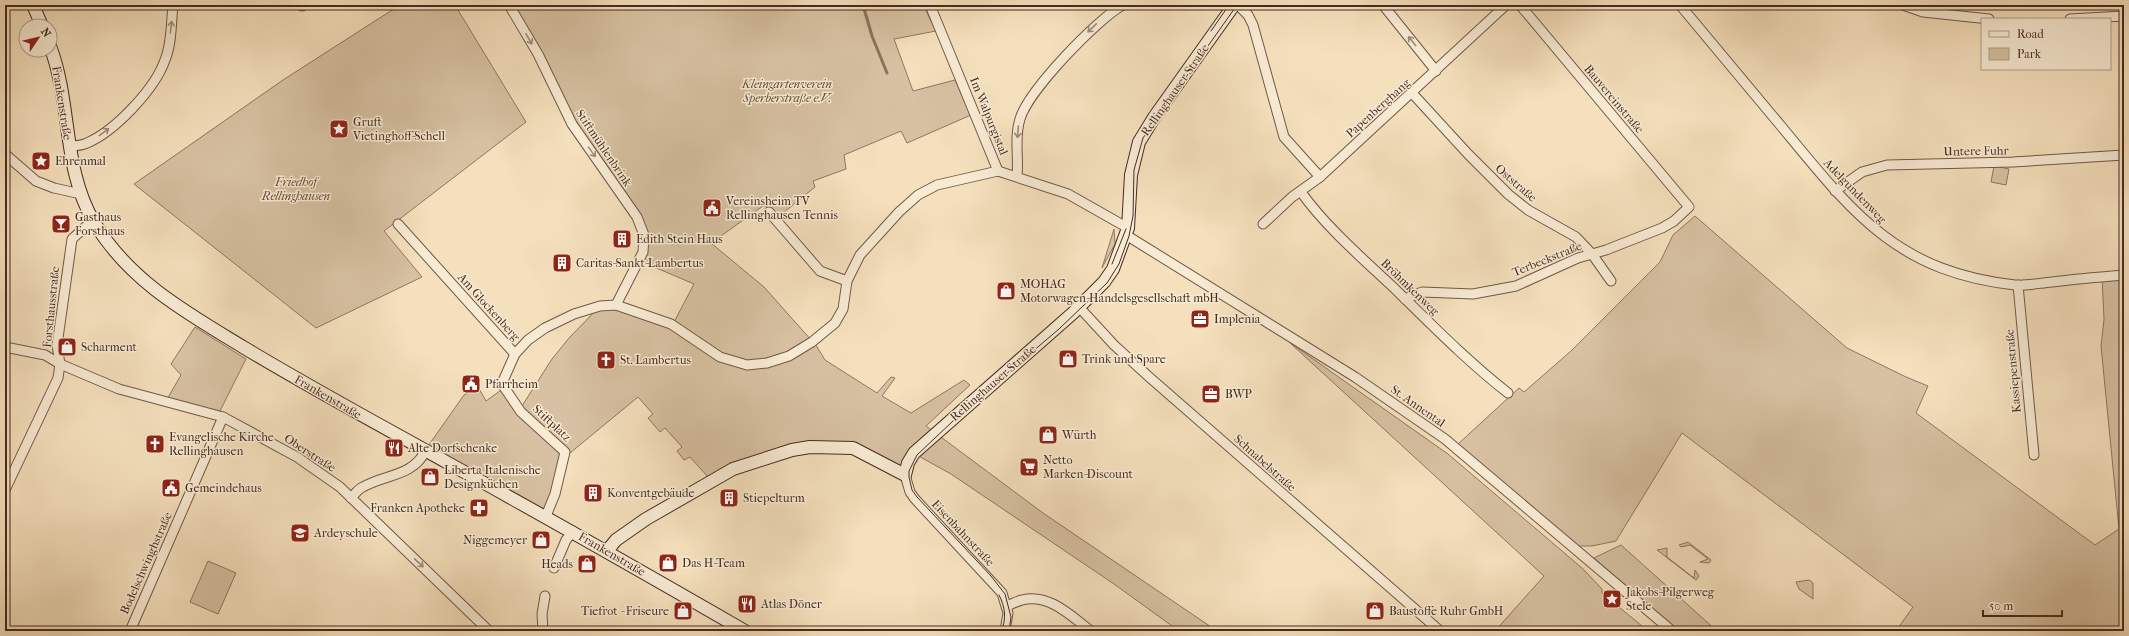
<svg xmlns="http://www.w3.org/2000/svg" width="2129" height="636" font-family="'IM FELL French Canon',serif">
  <rect width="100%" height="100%" fill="#f5e0bd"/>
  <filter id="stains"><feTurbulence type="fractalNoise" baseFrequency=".005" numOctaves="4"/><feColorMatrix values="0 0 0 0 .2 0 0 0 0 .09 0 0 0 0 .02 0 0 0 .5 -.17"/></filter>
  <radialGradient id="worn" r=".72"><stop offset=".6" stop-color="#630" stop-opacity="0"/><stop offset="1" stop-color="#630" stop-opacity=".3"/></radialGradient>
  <g fill="#d7c1a2" stroke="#8f7660">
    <path d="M400 5H455L526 122 384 231 422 277 316 328 134 184 283 80Z"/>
    <path d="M510 5H923L936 31 894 39 913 91 955 80 971 115 907 143 901 131 844 155 846 169 813 181 815 187 777 218 768 207 763 206 711 243 764 287 812 341C783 359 755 371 721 357 705 350 687 334 673 324L694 284 640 261 645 237 587 146Z"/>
    <path d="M1994 166 2009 169 2006 185 1991 182Z"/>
    <path d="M1695 216 1847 348 1906 377 1928 386 1916 413 2095 545 2119 529 2101 346 2104 319 2102 277 2124 276V631H1896L1913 607 1682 433 1616 541 1592 546H1578L1457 445 1519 388 1524 392 1571 351 1660 262 1673 235Z"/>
    <path d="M1114 229 1115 244 1102 268Z"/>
    <path d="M616 305 671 324 720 358 752 366 814 342 825 360 877 393 891 377 895 378 882 396 911 413 964 380 970 385 926 426 1043 513 1217 631H1179L1114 584 951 474 915 454 907 469 833 443 708 477 690 457 684 460 677 451 682 447 665 428 660 432 648 418 653 414 638 397 564 458 546 516 426 449 464 395 478 387 486 401 504 388 520 409 552 359 569 338 600 306Z"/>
    <path d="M195 327 246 359 218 415 166 401 181 375 171 364Z"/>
    <path d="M1289 342 1448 454 1582 568 1602 589V593L1648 631H1495L1544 576Z"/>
    <path d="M1688 542 1711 560 1709 563 1700 562 1708 559 1690 545 1681 547 1679 545Z"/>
    <path d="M1621 545 1717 631H1679L1594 558Z"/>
    <path d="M1667 548V557L1694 578 1695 570 1699 576 1696 580 1657 550Z"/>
    <path d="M208 561 236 573 218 614 190 602Z"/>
    <path d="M1809 580 1813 583V599L1799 589 1796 582Z"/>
  </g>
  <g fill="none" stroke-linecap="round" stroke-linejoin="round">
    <path stroke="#8c725d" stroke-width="3" d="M863 5 872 36 887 73"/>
    <g stroke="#725846" stroke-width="11">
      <g id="street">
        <path d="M509 5 538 54 572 124 637 217 644 235 643 252 616 305"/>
        <path d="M930 5 998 171"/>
        <path d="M1238 5 1248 15 1253 25 1284 137 1320 177"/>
        <path d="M1383 5 1436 71"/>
        <path d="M1680 5C1713 45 1747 85 1781 126 1852 212 1896 272 2015 285 2027 286 2040 283 2052 282 2076 279 2100 277 2124 275"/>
        <path d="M1903 5 1923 12 1989 19"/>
        <path d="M302 6 303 5"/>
        <path d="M2070 19 2124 16"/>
        <path d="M1412 93 1468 154 1508 194 1528 210 1576 237 1592 254 1611 281"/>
        <path d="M69 146C75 146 81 146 87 143 115 131 155 89 165 60 172 43 171 23 173 5"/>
        <path d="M5 154 36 181 54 188 81 194"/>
        <path d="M1017 176C1019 157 1014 137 1020 119 1028 91 1097 19 1123 5"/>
        <path d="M1835 191 1862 172 1887 165 2013 162 2124 155"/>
        <path d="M1301 192C1326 227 1362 258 1394 288 1431 324 1467 361 1508 393"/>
        <path d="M769 212 820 271 847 281"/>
        <path d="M398 224 515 354"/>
        <path d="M1263 224 1292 197 1320 177 1506 5"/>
        <path d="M1126 235 1355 377 1445 439 1672 631"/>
        <path d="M2018 285 2034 455"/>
        <path d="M1405 299 1422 292 1473 294 1516 286 1578 258 1606 250 1662 228 1674 221 1689 207 1520 5"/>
        <path d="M1079 307 1114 345 1148 376 1440 631"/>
        <path d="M5 347 45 355 60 364 119 389 223 417 297 457 340 487 489 631"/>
        <path d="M905 475 910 492 915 499 1002 593 1008 613 1005 631"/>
        <path d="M5 490 58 378 60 364 57 345 72 239 93 220"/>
        <path d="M351 498C355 494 358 489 363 487 385 474 413 477 426 450"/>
        <path d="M546 516 555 494 565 452 521 412 504 387 503 381 515 354 528 340 545 328 574 314 600 306 616 305 671 324 720 357 747 365 767 363 789 356 812 342 835 323 843 309 847 281 860 255 899 212 918 195 937 185 998 171 1068 194 1128 228"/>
        <path d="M554 568 566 540 573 531"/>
        <path d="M1007 606C1012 604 1017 601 1022 600 1049 593 1071 616 1091 631"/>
        <path d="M130 631 223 417"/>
        <path d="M543 631 542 614 545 596"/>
      </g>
    </g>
    <g stroke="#472a1f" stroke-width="14">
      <g id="secondary">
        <path d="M33 5 42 26"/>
        <path d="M50 46C72 104 62 168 94 222 129 281 187 313 243 347 311 388 380 425 448 463 548 518 646 574 745 631"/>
        <path d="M607 551 616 540 646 519 733 469 792 450 810 447 853 448 905 475 908 463 914 453 1073 313 1104 282 1113 269 1128 228 1131 175 1139 142 1155 116 1234 5"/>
      </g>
    </g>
    <use href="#street" stroke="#f8ebd4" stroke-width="9"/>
    <use href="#secondary" stroke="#f8ebd4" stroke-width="12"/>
    <g stroke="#472a1f" stroke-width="1">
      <path d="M1211 31 1229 5"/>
      <path d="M1112 264 1126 229"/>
      <path d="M999 595C1005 606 1007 620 1001 631"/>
      <path d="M1009 631 1011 617 1005 594 991 576 917 497 912 490 909 477V471L917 455 971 404 1059 329 1107 283 1119 264 1129 236 1133 216 1134 170 1143 138 1237 5"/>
    </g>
  </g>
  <defs><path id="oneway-shaft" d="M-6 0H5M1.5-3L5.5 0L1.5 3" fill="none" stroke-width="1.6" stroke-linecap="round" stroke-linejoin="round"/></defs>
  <g stroke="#a08a7a">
    <use href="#oneway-shaft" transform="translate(171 27) rotate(-84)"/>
    <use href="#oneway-shaft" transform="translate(1092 28) rotate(136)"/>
    <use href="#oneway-shaft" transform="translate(529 39) rotate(60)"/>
    <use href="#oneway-shaft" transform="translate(1412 41) rotate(-129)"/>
    <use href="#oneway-shaft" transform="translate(104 132) rotate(-36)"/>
    <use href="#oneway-shaft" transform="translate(1018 132) rotate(94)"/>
    <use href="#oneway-shaft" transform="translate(592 152) rotate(55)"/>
    <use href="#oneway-shaft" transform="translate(419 563) rotate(43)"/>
  </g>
  <defs>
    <g id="sight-square" transform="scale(1)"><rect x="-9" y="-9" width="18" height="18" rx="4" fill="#8f2418" stroke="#f8ebd4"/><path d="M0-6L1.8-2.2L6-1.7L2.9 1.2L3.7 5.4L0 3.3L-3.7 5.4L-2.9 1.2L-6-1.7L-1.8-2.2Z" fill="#fff"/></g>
    <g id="civic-square" transform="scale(1)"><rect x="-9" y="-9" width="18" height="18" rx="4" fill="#8f2418" stroke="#f8ebd4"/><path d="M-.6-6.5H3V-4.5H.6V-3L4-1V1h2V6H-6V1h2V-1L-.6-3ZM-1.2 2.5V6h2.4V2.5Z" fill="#fff"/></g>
    <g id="bar-square" transform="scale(1)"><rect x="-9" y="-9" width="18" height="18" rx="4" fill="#8f2418" stroke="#f8ebd4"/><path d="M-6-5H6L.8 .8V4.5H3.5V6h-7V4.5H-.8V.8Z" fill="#fff"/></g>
    <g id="building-square" transform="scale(1)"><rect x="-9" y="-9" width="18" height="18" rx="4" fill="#8f2418" stroke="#f8ebd4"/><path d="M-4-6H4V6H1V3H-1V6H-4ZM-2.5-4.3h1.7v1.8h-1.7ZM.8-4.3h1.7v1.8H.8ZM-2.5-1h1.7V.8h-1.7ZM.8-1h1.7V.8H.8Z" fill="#fff"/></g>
    <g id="shop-square" transform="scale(1)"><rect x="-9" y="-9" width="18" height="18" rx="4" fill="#8f2418" stroke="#f8ebd4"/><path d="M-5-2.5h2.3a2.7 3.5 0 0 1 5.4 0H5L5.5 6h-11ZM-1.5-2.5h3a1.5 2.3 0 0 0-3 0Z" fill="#fff"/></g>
    <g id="office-square" transform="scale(1)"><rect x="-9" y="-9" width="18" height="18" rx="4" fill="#8f2418" stroke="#f8ebd4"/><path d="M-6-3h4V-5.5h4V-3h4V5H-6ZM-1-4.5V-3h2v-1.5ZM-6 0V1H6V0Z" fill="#fff"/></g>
    <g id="church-square" transform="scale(1)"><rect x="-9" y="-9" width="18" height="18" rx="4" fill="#8f2418" stroke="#f8ebd4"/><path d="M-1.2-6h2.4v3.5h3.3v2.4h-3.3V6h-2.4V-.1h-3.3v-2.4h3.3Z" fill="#fff"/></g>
    <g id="restaurant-square" transform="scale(1)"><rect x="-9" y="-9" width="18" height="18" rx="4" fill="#8f2418" stroke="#f8ebd4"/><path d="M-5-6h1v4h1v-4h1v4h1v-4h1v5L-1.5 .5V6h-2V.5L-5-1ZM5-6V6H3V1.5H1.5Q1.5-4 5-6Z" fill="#fff"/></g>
    <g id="supermarket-square" transform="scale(1)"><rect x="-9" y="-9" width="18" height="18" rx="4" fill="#8f2418" stroke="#f8ebd4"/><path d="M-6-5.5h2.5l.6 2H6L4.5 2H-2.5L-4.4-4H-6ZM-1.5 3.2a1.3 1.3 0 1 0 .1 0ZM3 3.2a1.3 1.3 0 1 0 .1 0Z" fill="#fff"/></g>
    <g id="pharmacy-square" transform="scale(1)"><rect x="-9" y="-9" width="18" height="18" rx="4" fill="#8f2418" stroke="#f8ebd4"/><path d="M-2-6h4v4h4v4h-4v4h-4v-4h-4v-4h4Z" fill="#fff"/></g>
    <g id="school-square" transform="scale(1)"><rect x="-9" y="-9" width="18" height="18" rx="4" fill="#8f2418" stroke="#f8ebd4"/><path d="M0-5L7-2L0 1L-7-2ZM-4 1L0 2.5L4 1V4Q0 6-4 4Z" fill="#fff"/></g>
  </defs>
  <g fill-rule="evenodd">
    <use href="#sight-square" x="339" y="129"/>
    <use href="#sight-square" x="41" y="161"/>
    <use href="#civic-square" x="712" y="208"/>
    <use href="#bar-square" x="61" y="224"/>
    <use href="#building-square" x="622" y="239"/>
    <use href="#building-square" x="562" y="263"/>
    <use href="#shop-square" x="1006" y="291"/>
    <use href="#office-square" x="1200" y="319"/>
    <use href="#shop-square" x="67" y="347"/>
    <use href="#shop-square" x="1068" y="359"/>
    <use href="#church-square" x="606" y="360"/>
    <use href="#civic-square" x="471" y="384"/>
    <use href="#office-square" x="1211" y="394"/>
    <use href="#shop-square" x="1048" y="435"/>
    <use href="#church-square" x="155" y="444"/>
    <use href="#restaurant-square" x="394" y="448"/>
    <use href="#supermarket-square" x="1029" y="467"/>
    <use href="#shop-square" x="430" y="477"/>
    <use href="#civic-square" x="171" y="488"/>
    <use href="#building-square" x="593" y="493"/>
    <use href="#building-square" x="729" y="498"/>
    <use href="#pharmacy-square" x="479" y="508"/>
    <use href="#school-square" x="300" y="533"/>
    <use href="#shop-square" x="541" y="540"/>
    <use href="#shop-square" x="668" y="563"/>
    <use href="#shop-square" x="587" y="564"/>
    <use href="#sight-square" x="1612" y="599"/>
    <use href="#restaurant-square" x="747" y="604"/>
    <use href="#shop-square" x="683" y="611"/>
    <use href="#shop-square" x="1375" y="611"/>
  </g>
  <g text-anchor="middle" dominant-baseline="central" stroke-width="3" stroke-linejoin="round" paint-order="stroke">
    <g font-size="12" font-style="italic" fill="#644839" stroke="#f8ebd4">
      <text x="787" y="84">Kleingartenverein<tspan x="787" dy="14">Sperberstraße e.V.</tspan></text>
      <text x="296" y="182">Friedhof<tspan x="296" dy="14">Rellinghausen</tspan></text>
    </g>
    <g font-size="12" fill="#472a1f" stroke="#f8ebd4">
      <text transform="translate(1175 90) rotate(-55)">Rellinghauser Straße</text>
      <text transform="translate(1614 99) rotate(50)">Bauvereinstraße</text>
      <text transform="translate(62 103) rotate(81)">Frankenstraße</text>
      <text transform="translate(1378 108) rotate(-42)">Papenberghang</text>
      <text transform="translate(989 116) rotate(68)">Im Walpurgistal</text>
      <text transform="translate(604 148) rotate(56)">Stiftmühlenbrink</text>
      <text transform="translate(1976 151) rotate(-1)">Untere Fuhr</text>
      <text transform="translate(1516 183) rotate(41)">Oststraße</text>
      <text transform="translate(1855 191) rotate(46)">Adelgundenweg</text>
      <text transform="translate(1547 259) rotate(-22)">Terbeckstraße</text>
      <text transform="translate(1410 287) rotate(44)">Bröhmkenweg</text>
      <text transform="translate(51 307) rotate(-84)">Forsthausstraße</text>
      <text transform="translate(489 307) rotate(48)">Am Glockenberg</text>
      <text transform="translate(2013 371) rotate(-95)">Kassiepenstraße</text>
      <text transform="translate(993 383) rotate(-41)">Rellinghauser Straße</text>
      <text transform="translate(328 397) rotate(30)">Frankenstraße</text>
      <text transform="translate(1418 406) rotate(35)">St. Annental</text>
      <text transform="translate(552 423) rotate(43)">Stiftplatz</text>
      <text transform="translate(310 453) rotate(33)">Oberstraße</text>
      <text transform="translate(1265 463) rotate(42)">Schnabelstraße</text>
      <text transform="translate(963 533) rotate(47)">Eisenbahnstraße</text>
      <text transform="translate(612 554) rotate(30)">Frankenstraße</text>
      <text transform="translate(146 563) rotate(-66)">Bodelschwinghstraße</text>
    </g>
    <g font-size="12" fill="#472a1f" stroke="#f8ebd4" text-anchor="start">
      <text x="353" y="122">Gruft<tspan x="353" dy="14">Vietinghoff-Schell</tspan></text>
      <text x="55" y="161">Ehrenmal</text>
      <text x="726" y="201">Vereinsheim TV<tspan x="726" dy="14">Rellinghausen Tennis</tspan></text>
      <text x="75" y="217">Gasthaus<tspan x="75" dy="14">Forsthaus</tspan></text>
      <text x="636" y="239">Edith Stein Haus</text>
      <text x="576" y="263">Caritas-Sankt-Lambertus</text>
      <text x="1020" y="284">MOHAG<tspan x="1020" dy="14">Motorwagen-Handelsgesellschaft mbH</tspan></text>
      <text x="1214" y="319">Implenia</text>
      <text x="81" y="347">Scharment</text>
      <text x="1082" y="359">Trink und Spare</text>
      <text x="620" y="360">St. Lambertus</text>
      <text x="485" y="384">Pfarrheim</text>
      <text x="1225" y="394">BWP</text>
      <text x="1062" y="435">Würth</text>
      <text x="169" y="437">Evangelische Kirche<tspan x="169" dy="14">Rellinghausen</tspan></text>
      <text x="408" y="448">Alte Dorfschenke</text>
      <text x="1043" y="460">Netto<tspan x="1043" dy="14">Marken-Discount</tspan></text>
      <text x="444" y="470">Liberta Italenische<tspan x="444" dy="14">Designküchen</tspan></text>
      <text x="185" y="488">Gemeindehaus</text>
      <text x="607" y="493">Konventgebäude</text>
      <text x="743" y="498">Stiepelturm</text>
      <text x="465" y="508" text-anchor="end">Franken Apotheke</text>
      <text x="314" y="533">Ardeyschule</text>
      <text x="527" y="540" text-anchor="end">Niggemeyer</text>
      <text x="682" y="563">Das H-Team</text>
      <text x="573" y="564" text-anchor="end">Heads</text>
      <text x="1626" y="592">Jakobs-Pilgerweg<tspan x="1626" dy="14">Stele</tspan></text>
      <text x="761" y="604">Atlas Döner</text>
      <text x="669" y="611" text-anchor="end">Tiefrot - Friseure</text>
      <text x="1389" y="611">Baustoffe Ruhr GmbH</text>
    </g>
  </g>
  <rect width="2129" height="636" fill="none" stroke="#f5e0bd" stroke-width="20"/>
  <rect x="6" y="6" width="2117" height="624" fill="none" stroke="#472a1f" stroke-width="2"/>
  <rect x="10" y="10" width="2109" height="616" fill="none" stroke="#472a1f"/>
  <rect x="1981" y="18" width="130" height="52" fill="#f8ebd4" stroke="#b19e8c"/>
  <rect x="1989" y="31" width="20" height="6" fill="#f8ebd4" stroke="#b19e8c"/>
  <text x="2017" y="38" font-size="12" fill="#472a1f">Road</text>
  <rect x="1989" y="48" width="20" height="12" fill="#d7c1a2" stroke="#b19e8c"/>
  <text x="2017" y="58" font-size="12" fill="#472a1f">Park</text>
  <g transform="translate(38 38) rotate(55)"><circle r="19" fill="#f8ebd4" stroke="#b19e8c"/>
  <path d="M0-3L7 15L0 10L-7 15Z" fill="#8f2418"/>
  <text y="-6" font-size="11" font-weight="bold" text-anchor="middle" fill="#472a1f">N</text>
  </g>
  <path d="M1983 610v6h79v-6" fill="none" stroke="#472a1f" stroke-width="2"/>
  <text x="1989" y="610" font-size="12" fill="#472a1f" stroke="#f8ebd4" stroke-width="3" paint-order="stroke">50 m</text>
  <rect width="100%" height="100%" filter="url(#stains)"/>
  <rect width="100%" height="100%" fill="url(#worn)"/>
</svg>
